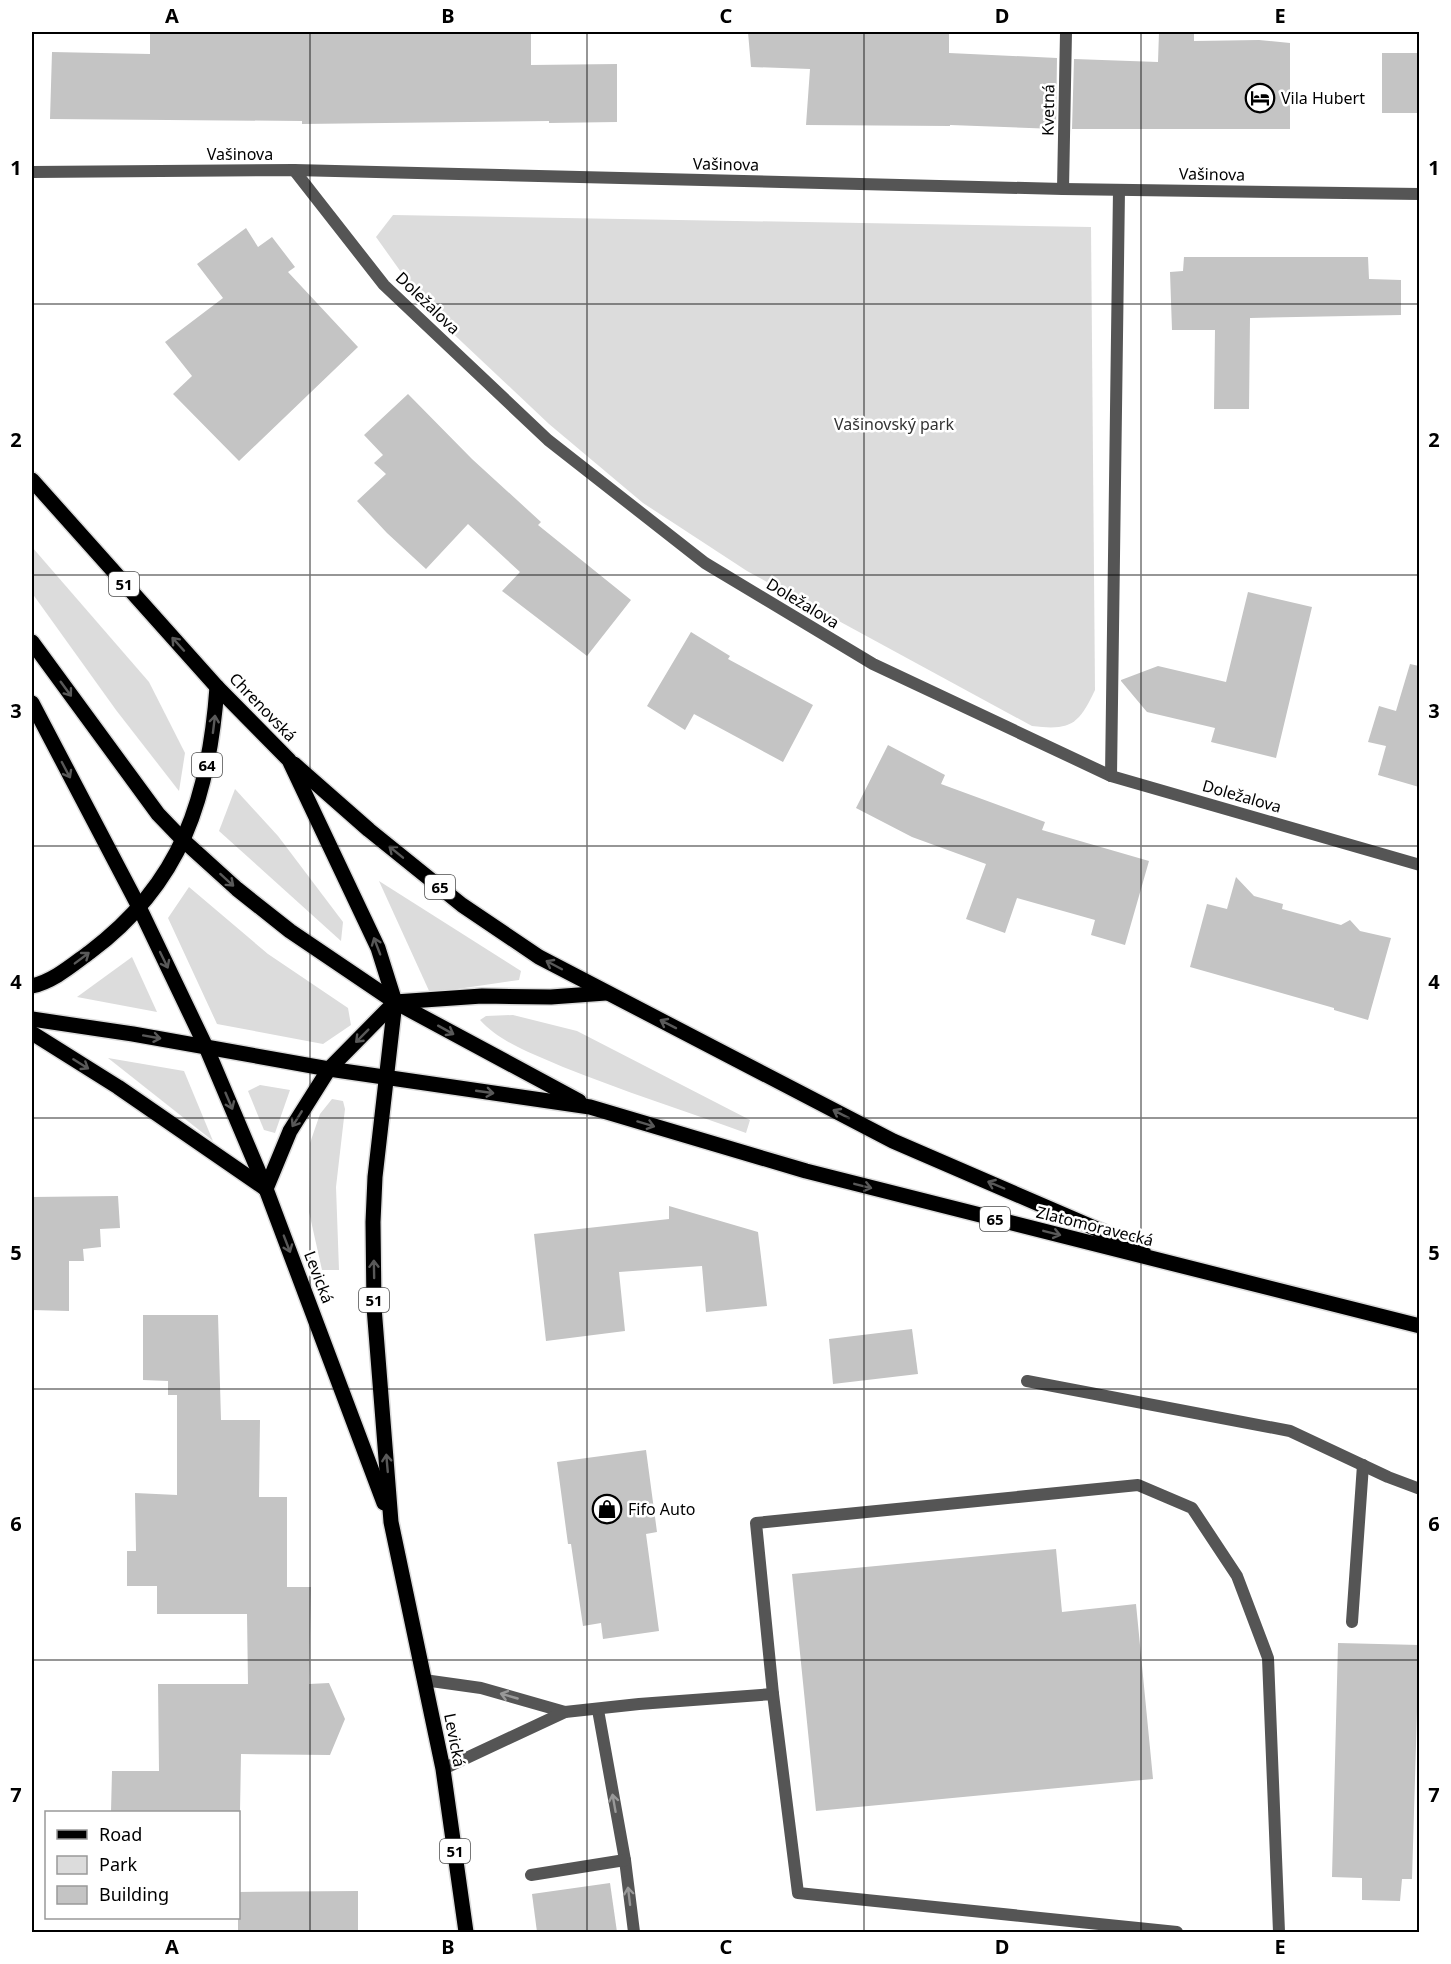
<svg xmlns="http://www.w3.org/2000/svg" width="1451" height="1964" font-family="'Noto Sans',sans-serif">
  <rect width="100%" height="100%" fill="#fff"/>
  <g fill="#dcdcdc">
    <path d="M393 215 1091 227 1095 690C1079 724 1071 731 1032 726L747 571 643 503 549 424 428 310 376 237Z"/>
    <path d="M32 547 149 682 185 753 179 791 116 710 32 593Z"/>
    <path d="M235 789 278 836 343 922 341 941 219 831Z"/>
    <path d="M379 881 521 971 519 980 430 993Z"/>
    <path d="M189 887 268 954 348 1008 351 1025 323 1044 217 1024 168 918Z"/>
    <path d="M132 957 157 1012 77 997Z"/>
    <path d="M513 1015 577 1031 750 1120 746 1133C685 1111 623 1091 563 1067 534 1054 502 1044 480 1020L486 1016Z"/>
    <path d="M108 1058 184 1071 213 1141Z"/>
    <path d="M260 1085 290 1090 275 1133 264 1130 248 1091Z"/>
    <path d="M332 1099 343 1101 345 1109 336 1187 339 1270H322L309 1212 310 1143 320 1114Z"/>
  </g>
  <g fill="#c4c4c4">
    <path d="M150 32H448V34H531V65L617 64V122L549 123V121L302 124V121L50 119 52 52 150 54Z"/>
    <path d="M748 32H949V53L1057 58 1056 129 950 125V126L806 125 810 69 751 67Z"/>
    <path d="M1159 32H1194V41L1259 40 1290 43V129H1072L1074 59 1158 62Z"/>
    <rect x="1382" y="53" width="37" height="60"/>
    <path d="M246 228 258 247 272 237 295 267 288 272 358 347 239 461 173 394 192 376 165 342 223 298 197 264Z"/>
    <path d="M1184 257H1368L1369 279 1401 280V315L1250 318 1249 409H1214L1215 330H1172L1170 272 1183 271Z"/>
    <path d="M408 394 472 459 541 522 538 525 631 600 587 656 502 591 520 572 468 524 426 569 387 533 357 501 386 474 374 463 383 455 364 435Z"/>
    <path d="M1248 592 1312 607 1276 758 1211 742 1215 728 1147 712 1121 681V680L1158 666 1226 682Z"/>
    <path d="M691 632 730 656 728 659 813 705 783 762 694 714 685 730 647 706Z"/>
    <path d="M1410 664 1419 666V787L1378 775 1386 746 1368 742 1379 706 1396 711Z"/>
    <path d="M888 745 945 775 941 784 1045 822 1042 830 1149 861 1125 945 1091 935 1095 920 1017 898 1005 933 966 919 986 864 912 837 856 808Z"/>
    <path d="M1236 877 1254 896 1283 904 1282 909 1341 925 1350 920 1360 931 1391 938 1368 1020 1334 1010V1008L1190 967 1207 904 1227 909Z"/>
    <path d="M118 1196 120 1228 100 1229 101 1247 83 1249 84 1261H69V1311L32 1310V1197Z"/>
    <path d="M669 1206 758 1232 767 1306 706 1312 702 1266 619 1272 625 1331 546 1341 534 1234 669 1219Z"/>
    <path d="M143 1315H218L221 1420H260L259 1497H287V1587H311L309 1684 329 1683 345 1719 330 1755 241 1754 240 1812H111L112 1771H159L158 1684H248L247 1614H157V1586H127V1551H136L135 1493 177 1495V1395H168V1381L143 1380Z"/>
    <path d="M912 1329 918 1374 833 1384 829 1339Z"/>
    <path d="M646 1450 657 1532 646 1534 659 1631 603 1639 601 1623 583 1626 571 1544H568L557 1462Z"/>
    <path d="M1056 1549 1062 1612 1136 1604 1153 1779 816 1811 792 1574Z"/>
    <path d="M1338 1643 1419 1645 1412 1879H1402L1400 1901 1362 1900V1878L1332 1877Z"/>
    <path d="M610 1883 617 1932H537L532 1894Z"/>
    <path d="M358 1891V1932H238V1892Z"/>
  </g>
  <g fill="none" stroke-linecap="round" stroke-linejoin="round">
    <g stroke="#dbdbdb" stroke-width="18">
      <g id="primary">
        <path d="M32 480 217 687 289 760 378 948 395 1002 375 1177 373 1222 374 1307 391 1522 443 1769 466 1932"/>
        <path d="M32 642 158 814 184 841 237 889 290 931 395 1002 579 1101"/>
        <path d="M32 703 139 907 206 1047 266 1189 384 1503"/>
        <path d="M294 764 369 830 462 905 539 957 893 1141 1143 1249"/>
        <path d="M32 986C54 981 72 965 90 952 182 883 209 797 217 687"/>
        <path d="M32 1019 133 1034 329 1069 590 1107 806 1171 1420 1326"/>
        <path d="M32 1033 118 1087 266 1189"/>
        <path d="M266 1189 290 1131 329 1069 395 1002 482 996 551 997 606 993"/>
      </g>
    </g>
    <g stroke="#555" stroke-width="12">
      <path d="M1027 1381 1290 1431 1388 1477 1420 1489"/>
      <path d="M1352 1622 1363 1465"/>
      <path d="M424 1680 481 1688 565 1712"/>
      <path d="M773 1694 756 1523 1138 1485 1192 1508 1237 1576 1268 1658 1279 1932"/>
      <path d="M598 1710 625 1860 634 1932"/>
      <path d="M443 1769 565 1712 639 1704 773 1694 798 1893 1177 1932"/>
      <path d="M531 1875 625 1860"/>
    </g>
    <g stroke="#555" stroke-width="12">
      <path d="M294 170 384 285 548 440 705 563 873 664 1111 776 1420 865"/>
      <path d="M32 172 294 170 1063 189 1420 194"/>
      <path d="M1063 189 1066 32"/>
      <path d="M1111 776 1119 190"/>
    </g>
    <use href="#primary" stroke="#000" stroke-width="15"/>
  </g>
  <defs><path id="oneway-shaft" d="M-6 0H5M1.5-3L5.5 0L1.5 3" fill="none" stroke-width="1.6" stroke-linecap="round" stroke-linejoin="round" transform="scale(1.5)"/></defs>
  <g stroke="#595959">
    <use href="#oneway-shaft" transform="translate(178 644) rotate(-132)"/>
    <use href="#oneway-shaft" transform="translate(66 689) rotate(54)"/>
    <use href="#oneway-shaft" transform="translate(214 724) rotate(-83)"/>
    <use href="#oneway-shaft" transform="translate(66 770) rotate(62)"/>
    <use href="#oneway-shaft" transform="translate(396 852) rotate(-141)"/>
    <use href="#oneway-shaft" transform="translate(227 880) rotate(42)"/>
    <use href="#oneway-shaft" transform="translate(377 946) rotate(-111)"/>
    <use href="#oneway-shaft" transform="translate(82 958) rotate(-37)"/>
    <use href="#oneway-shaft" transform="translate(164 960) rotate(64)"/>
    <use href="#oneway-shaft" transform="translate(554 965) rotate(-152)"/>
    <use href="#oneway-shaft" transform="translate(668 1024) rotate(-153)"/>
    <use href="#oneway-shaft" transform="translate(446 1030) rotate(29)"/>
    <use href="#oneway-shaft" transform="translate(362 1036) rotate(135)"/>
    <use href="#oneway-shaft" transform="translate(152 1037) rotate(10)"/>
    <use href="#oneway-shaft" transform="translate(81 1064) rotate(32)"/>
    <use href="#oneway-shaft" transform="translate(485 1092) rotate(8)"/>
    <use href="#oneway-shaft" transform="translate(229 1101) rotate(67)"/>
    <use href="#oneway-shaft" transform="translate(841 1114) rotate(-153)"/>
    <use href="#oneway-shaft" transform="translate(297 1119) rotate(122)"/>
    <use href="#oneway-shaft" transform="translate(646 1124) rotate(17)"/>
    <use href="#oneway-shaft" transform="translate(996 1185) rotate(-157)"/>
    <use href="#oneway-shaft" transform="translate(863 1186) rotate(14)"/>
    <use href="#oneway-shaft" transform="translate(1052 1233) rotate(14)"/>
    <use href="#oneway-shaft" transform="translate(287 1244) rotate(69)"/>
    <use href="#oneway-shaft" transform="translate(374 1269) rotate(-91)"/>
    <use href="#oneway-shaft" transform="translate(387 1463) rotate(-95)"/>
  </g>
  <g stroke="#999">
    <use href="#oneway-shaft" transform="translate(509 1696) rotate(-164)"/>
    <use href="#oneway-shaft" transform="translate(614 1803) rotate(-100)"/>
    <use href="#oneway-shaft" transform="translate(629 1896) rotate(-97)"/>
  </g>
  <path fill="none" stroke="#000" stroke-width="1.5" stroke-opacity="0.55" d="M310 32V1932M587 32V1932M864 32V1932M1141 32V1932M32 304H1420M32 575H1420M32 846H1420M32 1118H1420M32 1389H1420M32 1660H1420"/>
  <defs>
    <g id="hotel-ring" transform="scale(1.5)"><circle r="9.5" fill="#fff" stroke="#000" stroke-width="1.5"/><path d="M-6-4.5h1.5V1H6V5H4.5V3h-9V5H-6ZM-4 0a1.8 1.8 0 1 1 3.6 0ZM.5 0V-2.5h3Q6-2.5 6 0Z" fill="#000"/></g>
    <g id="shop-ring" transform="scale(1.5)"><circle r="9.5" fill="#fff" stroke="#000" stroke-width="1.5"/><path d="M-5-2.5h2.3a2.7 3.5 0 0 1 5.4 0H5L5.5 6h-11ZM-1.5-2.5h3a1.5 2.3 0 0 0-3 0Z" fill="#000"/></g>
  </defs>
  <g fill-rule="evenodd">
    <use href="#hotel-ring" x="1260" y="98"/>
    <use href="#shop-ring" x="607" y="1509"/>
  </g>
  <g text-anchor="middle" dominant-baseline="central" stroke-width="5" stroke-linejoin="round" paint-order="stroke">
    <g fill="#fff" stroke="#4c4c4c" stroke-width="1.5">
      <rect x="109" y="572" width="30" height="24" rx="4.5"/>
      <rect x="192" y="753" width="30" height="24" rx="4.5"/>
      <rect x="425" y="875" width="30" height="24" rx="4.5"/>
      <rect x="980" y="1207" width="30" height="24" rx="4.5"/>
      <rect x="359" y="1288" width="30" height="24" rx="4.5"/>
      <rect x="440" y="1839" width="30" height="24" rx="4.5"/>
    </g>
    <g font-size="15" font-weight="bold" fill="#000">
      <text x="124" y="584">51</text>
      <text x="207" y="765">64</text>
      <text x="440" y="887">65</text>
      <text x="995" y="1219">65</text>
      <text x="374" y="1300">51</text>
      <text x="455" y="1851">51</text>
    </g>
    <g font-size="16" fill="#000" stroke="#fff" text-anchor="start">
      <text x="1281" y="98">Vila Hubert</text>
      <text x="628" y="1509">Fifo Auto</text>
    </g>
    <g font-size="16" fill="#000" stroke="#fff">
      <text transform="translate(1048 110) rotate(-89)">Kvetná</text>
      <text x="240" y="154">Vašinova</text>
      <text transform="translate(726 164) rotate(1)">Vašinova</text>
      <text transform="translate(1212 174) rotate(1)">Vašinova</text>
      <text transform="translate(428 303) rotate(44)">Doležalova</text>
      <text transform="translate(803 603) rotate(31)">Doležalova</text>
      <text transform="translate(263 707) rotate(46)">Chrenovská</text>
      <text transform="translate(1242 796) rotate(16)">Doležalova</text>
      <text transform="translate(1095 1226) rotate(14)">Zlatomoravecká</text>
      <text transform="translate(319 1277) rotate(69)">Levická</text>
      <text transform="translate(455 1740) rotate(79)">Levická</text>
    </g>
    <g font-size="16" fill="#333" stroke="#fff">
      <text x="894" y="424">Vašinovský park</text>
    </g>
  </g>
  <rect width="1451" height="1964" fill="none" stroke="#ffffff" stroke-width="66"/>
  <rect x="45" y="1811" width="195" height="108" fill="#ffffff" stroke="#999999" stroke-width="1.5"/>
  <rect x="57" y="1830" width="30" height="9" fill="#000000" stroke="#999999" stroke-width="1.5"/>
  <text x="99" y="1841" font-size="18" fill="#000000">Road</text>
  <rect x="57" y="1856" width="30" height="18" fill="#dcdcdc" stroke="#999999" stroke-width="1.5"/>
  <text x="99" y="1871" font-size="18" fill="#000000">Park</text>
  <rect x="57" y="1886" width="30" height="18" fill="#c4c4c4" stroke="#999999" stroke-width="1.5"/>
  <text x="99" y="1901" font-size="18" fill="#000000">Building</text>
  <rect x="33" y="33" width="1385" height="1898" fill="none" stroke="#000" stroke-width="2"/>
  <g font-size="20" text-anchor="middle" font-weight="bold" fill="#000">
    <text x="172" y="23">A</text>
    <text x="448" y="23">B</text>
    <text x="726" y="23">C</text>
    <text x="1002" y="23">D</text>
    <text x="1280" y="23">E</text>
    <text x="16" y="175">1</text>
    <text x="1434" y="175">1</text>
    <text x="16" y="447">2</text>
    <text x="1434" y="447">2</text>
    <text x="16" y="718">3</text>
    <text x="1434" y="718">3</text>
    <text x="16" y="989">4</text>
    <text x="1434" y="989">4</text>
    <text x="16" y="1260">5</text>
    <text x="1434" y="1260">5</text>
    <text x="16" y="1531">6</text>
    <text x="1434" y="1531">6</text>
    <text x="16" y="1802">7</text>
    <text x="1434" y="1802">7</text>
    <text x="172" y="1954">A</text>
    <text x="448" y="1954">B</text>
    <text x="726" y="1954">C</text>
    <text x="1002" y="1954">D</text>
    <text x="1280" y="1954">E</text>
  </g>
</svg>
